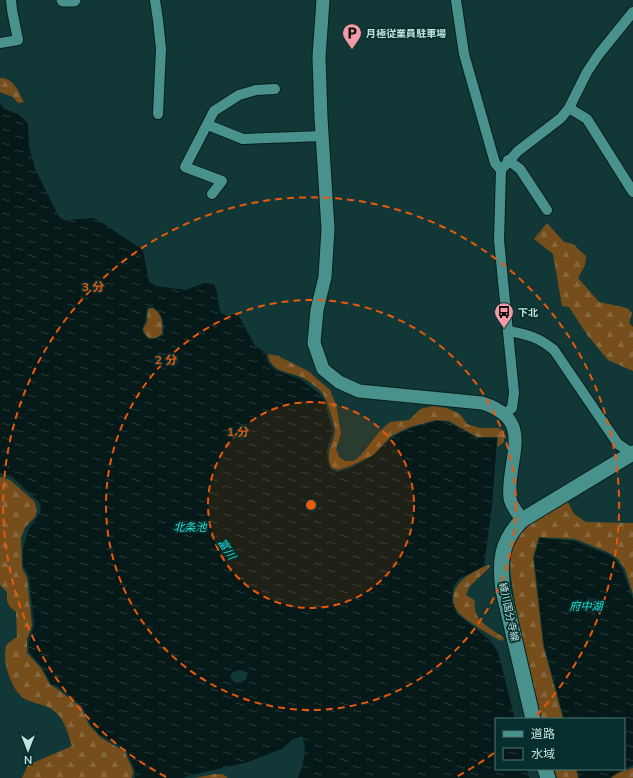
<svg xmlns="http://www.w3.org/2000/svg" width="633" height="778" font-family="Mulish,'Noto Sans JP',sans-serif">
  <defs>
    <pattern id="forest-firs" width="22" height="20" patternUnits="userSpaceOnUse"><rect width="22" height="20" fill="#754e1c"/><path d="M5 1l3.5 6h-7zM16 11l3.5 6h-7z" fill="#87673d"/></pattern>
    <pattern id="water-ripples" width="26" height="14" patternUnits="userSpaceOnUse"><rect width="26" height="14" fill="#041918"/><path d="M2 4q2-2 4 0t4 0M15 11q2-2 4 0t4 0" fill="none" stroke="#273a39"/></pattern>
  </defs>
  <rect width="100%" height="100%" fill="#113836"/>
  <g fill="url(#forest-firs)">
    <path d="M0 78C14 78 18 91 24 102L18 103 13 97 0 92Z"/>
    <path d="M547 223 564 242 573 244 586 256 585 265 578 278 599 302 627 308 632 313 629 323 633 327V371L608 360 588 336 569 307 562 306 553 254 534 239Z"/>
    <path d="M153 308C163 315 163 324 162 334L156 338H149L145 334 143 329 147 322 148 309Z"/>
    <path d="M268 354 278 356 308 371 330 390 336 405 341 433 336 449 339 457 345 461H354L361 455 381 430 390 422 409 420 420 409 433 406 447 408 460 414 467 424 480 428H498L504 431V442L497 447 498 437H477L449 421 436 420 410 427 391 436 373 455 350 466 338 470 332 468C325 453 332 447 335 433 336 424 327 402 323 394 319 388 307 380 301 377 287 371 270 372 268 354Z"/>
    <path d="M0 477 10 480 35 502 37 511 35 517 25 527 21 538 22 568 27 578 32 626 27 639V653L41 668 50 685 56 688 81 707 89 725 100 737 125 752 133 771 132 778H22L28 765 72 746C68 734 65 719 54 711 47 704 33 704 23 698 12 690 0 658 7 645 9 642 14 639 17 637L16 612 10 607 7 601V592L0 585Z"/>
    <path d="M567 500 574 514 586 522 633 523V594L625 569 618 559 610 553 575 539 539 537 533 557 543 645 563 719H540L518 624 510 570 511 553 514 543 520 531 529 521Z"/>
    <path d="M489 565 490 567 469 587 466 595 473 599 475 602C472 620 490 628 503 637L504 639 502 641C494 638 462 618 458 612 442 589 470 571 489 565Z"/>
    <path d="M633 768V778H611L618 773Z"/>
    <path d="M554 769H576L578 778H557Z"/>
    <path d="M214 774H223L228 778H195Z"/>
  </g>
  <g fill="url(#water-ripples)" fill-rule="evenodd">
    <path d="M0 103 4 109 18 114 28 123 29 146 35 169 59 217 64 220 95 218 143 250 149 282 156 286 186 290 204 283 214 284C219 293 217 303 221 313L227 316 238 314 255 346 266 353 267 361 275 370 300 379 320 394 324 400 333 431 327 451 328 463 331 469 337 472 351 468 374 455 392 437 411 428 436 421 448 422 477 438H497L492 506 484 566 459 579 453 588 452 603 457 614 490 640 498 652 515 719H496V769H527L529 778H298C303 764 308 751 302 736L293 739 282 749 248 762 192 775 183 778H135V771L126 749 100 735 91 725 82 706 57 686 51 684 42 667 29 652V640L34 626 29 576 23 566V548L29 528 40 513 41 506 38 501 11 476 0 473ZM153 307C163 314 165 323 163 335 153 341 146 342 142 329L145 322 147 308ZM240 670 248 673 246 679 241 683 234 682 230 677 233 672Z"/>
    <path d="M540 538 574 541 607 554 616 560 622 569 633 599V765L624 769V719H564L544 645 534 558Z"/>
    <path d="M577 769H624L609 778H579Z"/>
  </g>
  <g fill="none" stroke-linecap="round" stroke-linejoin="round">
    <g stroke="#071e1c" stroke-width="12">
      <g id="minor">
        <path d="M155 0 158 20 161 49 158 114"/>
        <path d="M456 0 464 54 495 163 501 170"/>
        <path d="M0 43 18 40 12 10 11 0"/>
        <path d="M569 108 587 119 633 192"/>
        <path d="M208 125 243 139 323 136"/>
        <path d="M508 160 520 169 547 210"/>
        <path d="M212 194 222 181 185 167 214 111 239 95 256 90 275 89"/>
        <path d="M509 331C529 335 538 337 554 350L618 444 633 454"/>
        <path d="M505 414 512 408 514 393 499 240 501 170 518 151 561 118 569 108 587 72 599 54 633 12"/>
      </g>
    </g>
    <g stroke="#071e1c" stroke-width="15">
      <g id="tertiary">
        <path d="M63 0H74"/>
        <path d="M323 0 319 57 321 118 328 229 325 277 317 310 314 343 323 369 339 382 359 391 482 403C537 420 506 459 510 498 511 506 518 513 522 520"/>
      </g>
    </g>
    <g stroke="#071e1c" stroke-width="17">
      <g id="secondary">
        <path d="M533 719 503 590C499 562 501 541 522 520L633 453"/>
        <path d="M545 769 548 778"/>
      </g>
    </g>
    <use href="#minor" stroke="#49918d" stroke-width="10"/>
    <use href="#tertiary" stroke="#49918d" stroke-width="13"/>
    <use href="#secondary" stroke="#49918d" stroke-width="15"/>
  </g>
  <circle cx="311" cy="505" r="103" fill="#e8590c" fill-opacity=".12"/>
  <g fill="none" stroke="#e8590c" stroke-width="2" stroke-dasharray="7 5">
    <circle cx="311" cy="505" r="103"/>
    <circle cx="311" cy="505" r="205"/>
    <path d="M494 753A308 308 0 0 1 456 777M166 777A308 308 0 1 1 533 719"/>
  </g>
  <defs>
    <g id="parking-pin" transform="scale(1)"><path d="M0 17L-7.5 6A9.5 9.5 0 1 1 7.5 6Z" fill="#f39aa7" stroke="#052e2c"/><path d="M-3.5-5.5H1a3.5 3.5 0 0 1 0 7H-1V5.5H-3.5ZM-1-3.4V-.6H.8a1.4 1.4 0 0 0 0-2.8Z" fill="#111"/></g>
    <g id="bus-pin" transform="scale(1)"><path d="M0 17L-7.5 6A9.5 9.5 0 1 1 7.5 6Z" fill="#f39aa7" stroke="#052e2c"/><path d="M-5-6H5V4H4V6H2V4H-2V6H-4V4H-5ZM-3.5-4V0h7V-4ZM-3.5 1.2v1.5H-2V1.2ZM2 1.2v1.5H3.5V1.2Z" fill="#111"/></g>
  </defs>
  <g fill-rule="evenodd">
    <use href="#parking-pin" x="352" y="33"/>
    <use href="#bus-pin" x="504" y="312"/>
  </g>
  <g text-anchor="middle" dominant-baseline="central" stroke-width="3.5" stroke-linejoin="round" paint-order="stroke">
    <g font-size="10" font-weight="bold" fill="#c2e4e1" stroke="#052e2c" text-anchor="start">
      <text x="366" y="33">月極従業員駐車場</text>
      <text x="518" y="312">下北</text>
    </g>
    <g font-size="10" fill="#c2e4e1" stroke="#052e2c">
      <text transform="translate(509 612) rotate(78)">綾川国分寺線</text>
    </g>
    <g font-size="11" font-style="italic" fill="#25ddd5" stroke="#052e2c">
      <text x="190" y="527">北条池</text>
      <text transform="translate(227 549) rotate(56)">富川</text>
      <text x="586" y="606">府中湖</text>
    </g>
  </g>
  <circle cx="311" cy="505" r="6" fill="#e8590c" stroke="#052e2c" stroke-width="2"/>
  <g font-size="12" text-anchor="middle" font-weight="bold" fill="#e8590c" stroke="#052e2c" stroke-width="3.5" stroke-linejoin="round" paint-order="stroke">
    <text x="93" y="291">3 分</text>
    <text x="166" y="364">2 分</text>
    <text x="238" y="436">1 分</text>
  </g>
  <rect x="495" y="718" width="130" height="52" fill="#052e2c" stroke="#517774"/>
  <rect x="503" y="731" width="20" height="6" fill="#49918d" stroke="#517774"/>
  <text x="531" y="738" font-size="12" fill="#c2e4e1">道路</text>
  <rect x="503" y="748" width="20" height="12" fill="url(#water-ripples)" stroke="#517774"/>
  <text x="531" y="758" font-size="12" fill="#c2e4e1">水域</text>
  <g transform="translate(28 750) rotate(180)" stroke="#052e2c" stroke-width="3" paint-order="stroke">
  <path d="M0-3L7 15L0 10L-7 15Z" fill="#c2e4e1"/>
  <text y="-6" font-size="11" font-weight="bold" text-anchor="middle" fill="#c2e4e1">N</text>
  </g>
</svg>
